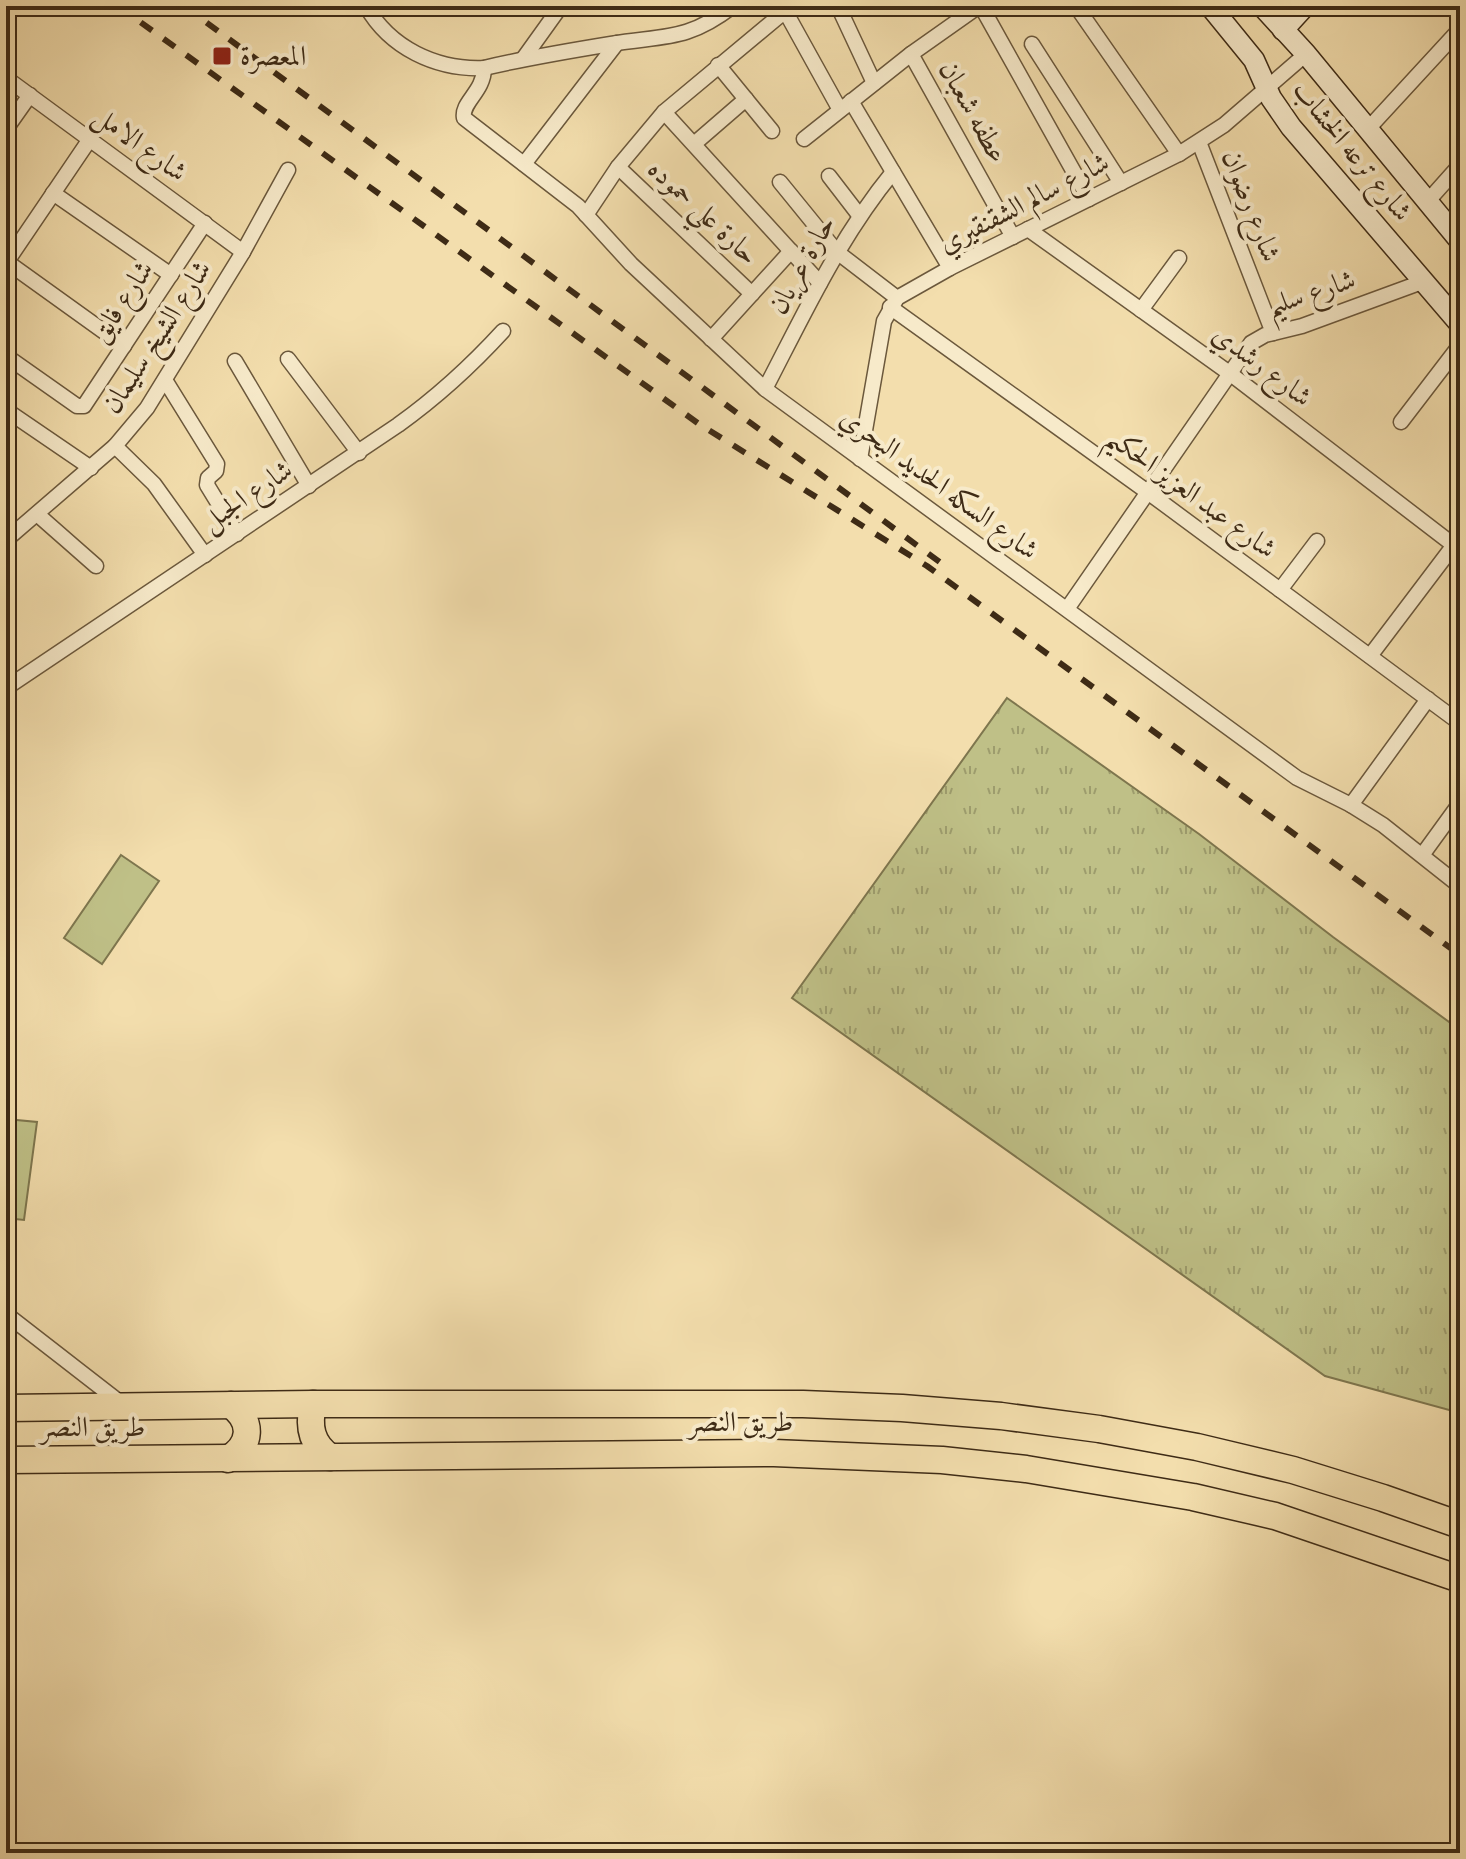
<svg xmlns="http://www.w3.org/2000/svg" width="1466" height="1859" font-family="'IM FELL DW Pica',Amiri,serif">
  <defs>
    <pattern id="park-tufts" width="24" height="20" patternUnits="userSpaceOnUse" patternTransform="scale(2)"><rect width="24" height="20" fill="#bfc087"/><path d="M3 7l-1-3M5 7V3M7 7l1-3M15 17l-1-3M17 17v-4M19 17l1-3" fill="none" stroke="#9d9c6d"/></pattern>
  </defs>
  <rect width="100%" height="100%" fill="#f3dead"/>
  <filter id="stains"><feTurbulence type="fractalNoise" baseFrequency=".0025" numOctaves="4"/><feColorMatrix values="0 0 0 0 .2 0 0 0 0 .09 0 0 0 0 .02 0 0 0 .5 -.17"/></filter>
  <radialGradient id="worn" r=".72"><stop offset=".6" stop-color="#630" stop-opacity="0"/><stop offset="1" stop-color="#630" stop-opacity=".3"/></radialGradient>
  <g fill="#bfc087" stroke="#7e764e" stroke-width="2">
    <path d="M121 855 159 881 102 964 64 938Z"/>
    <path d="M6 1119 37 1122 24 1220 6 1218Z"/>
  </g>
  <path fill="url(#park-tufts)" stroke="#7e764e" stroke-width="2" d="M1007 698 1199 834 1333 937 1460 1030V1413L1325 1376 792 998Z"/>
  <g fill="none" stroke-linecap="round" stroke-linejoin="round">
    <g stroke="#6b583c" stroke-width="17">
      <g id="street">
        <path d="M366 6C390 48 436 70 484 68 526 58 568 51 611 44 664 35 686 42 733 6"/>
        <path d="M838 6 874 83"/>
        <path d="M981 6 1089 199"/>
        <path d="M1076 6 1179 154"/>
        <path d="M779 8 789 18 840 110"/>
        <path d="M1032 44 1121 183"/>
        <path d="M911 54 1013 237"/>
        <path d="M523 59 561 6"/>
        <path d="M718 65 772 131"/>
        <path d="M484 68C484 92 461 102 464 118L578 206 631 264 765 389 1297 778 1351 805 1383 825 1460 886"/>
        <path d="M6 78 243 252"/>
        <path d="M851 101 950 268"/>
        <path d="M664 112 820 283"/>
        <path d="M6 129 30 95"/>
        <path d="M1367 130 1460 29"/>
        <path d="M804 139 911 54 979 6"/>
        <path d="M1199 142 1273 333"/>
        <path d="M694 144 746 99"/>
        <path d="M524 164 617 43"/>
        <path d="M618 167 752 294"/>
        <path d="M829 176 859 215"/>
        <path d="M780 182 837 252 897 298"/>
        <path d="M53 193 171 275"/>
        <path d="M1427 202 1460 165"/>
        <path d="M586 215 618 167 664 112 784 12"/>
        <path d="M1028 229 1232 375 1460 550"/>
        <path d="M7 262 124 346"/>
        <path d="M6 263 90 139"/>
        <path d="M890 307 1149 493 1460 723"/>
        <path d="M1141 310 1179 258"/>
        <path d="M711 339 791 251"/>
        <path d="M6 356 77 406H84L205 223"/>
        <path d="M288 359 359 453"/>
        <path d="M235 361 309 486"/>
        <path d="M165 380 217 464 216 471 208 478 207 485 237 534"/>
        <path d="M765 389C804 314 839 238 893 172"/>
        <path d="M6 410 91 468"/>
        <path d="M1401 422 1460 345"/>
        <path d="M115 446 154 484 205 555"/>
        <path d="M860 459 884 321 897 298 950 268 1179 154 1224 125 1306 54"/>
        <path d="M37 514 96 566"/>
        <path d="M6 540 115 446 147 408 243 252 288 170"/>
        <path d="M1280 590 1317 541"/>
        <path d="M1067 609 1251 343 1265 335 1302 326 1422 282"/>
        <path d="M1370 656 1454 545"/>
        <path d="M6 688 398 425C437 397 471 366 503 331"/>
        <path d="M1351 805 1428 699"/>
        <path d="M1423 854 1460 803"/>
        <path d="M6 1314 122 1404"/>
      </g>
    </g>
    <g stroke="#3e2b16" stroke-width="23">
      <g id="secondary">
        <path d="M1210 6 1254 60 1271 98 1291 127 1460 324"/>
        <path d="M1262 6 1306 54 1460 241"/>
        <path d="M1283 30 1305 6"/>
      </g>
    </g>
    <g stroke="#3e2b16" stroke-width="29">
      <g id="highway">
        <path d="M313 1404C308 1426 311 1444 330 1457"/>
        <path d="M6 1408 313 1404H803L902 1408 1001 1416 1099 1429 1197 1447 1293 1470 1383 1498 1460 1525"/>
        <path d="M228 1459C252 1445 253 1421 231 1405"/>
        <path d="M6 1460 774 1453 942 1460 1026 1469 1193 1497 1275 1516 1460 1579"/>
      </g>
    </g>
    <use href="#street" stroke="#f7eaca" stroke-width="14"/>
    <use href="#secondary" stroke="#f7eaca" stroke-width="20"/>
    <use href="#highway" stroke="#f3dead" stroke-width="26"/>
    <g stroke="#3e2b16" stroke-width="6" stroke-dasharray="14 14" stroke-linecap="butt">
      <path d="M118 6 699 424 927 566 1460 955"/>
      <path d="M184 6 941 563"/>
    </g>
  </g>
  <rect fill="#8f2418" stroke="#f7eaca" stroke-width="3" x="212" y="46" width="20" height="20" rx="4"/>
  <g text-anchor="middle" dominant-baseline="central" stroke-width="8" stroke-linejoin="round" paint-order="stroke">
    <g font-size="28" fill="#3e2b16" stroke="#f7eaca" text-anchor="start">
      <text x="240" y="56">المعصرة</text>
    </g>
    <g font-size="28" fill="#3e2b16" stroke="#f7eaca">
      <text transform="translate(973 112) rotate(61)">عطفه شعبان</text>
      <text transform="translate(140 144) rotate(36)">شارع الامل</text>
      <text transform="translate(1352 151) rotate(51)">شارع ترعه الخشاب</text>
      <text transform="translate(1024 203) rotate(-27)">شارع سالم الشقنقيري</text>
      <text transform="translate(1251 206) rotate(69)">شارع رضوان</text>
      <text transform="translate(703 212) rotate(43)">حارة علي حموده</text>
      <text transform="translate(802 265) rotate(-61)">حارة عريان</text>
      <text transform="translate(1311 293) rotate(-18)">شارع سليم</text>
      <text transform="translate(122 302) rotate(-57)">شارع فايق</text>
      <text transform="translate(157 337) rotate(-57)">شارع الشيخ سليمان</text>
      <text transform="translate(1262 366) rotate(37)">شارع رشدي</text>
      <text transform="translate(939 484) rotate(36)">شارع السكه الحديد البحري</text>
      <text transform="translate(1191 493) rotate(36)">شارع عبد العزيز الحكيم</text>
      <text transform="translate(247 496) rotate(-34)">شارع الجبل</text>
      <text x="741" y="1422">طريق النصر</text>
      <text x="93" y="1427">طريق النصر</text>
    </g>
  </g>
  <rect width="1466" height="1859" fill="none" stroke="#f3dead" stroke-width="32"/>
  <rect x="8" y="8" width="1450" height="1843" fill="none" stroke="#3e2b16" stroke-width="4"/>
  <rect x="16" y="16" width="1434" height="1827" fill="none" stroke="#3e2b16" stroke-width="2"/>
  <rect width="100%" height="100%" filter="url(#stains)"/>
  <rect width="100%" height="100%" fill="url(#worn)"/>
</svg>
